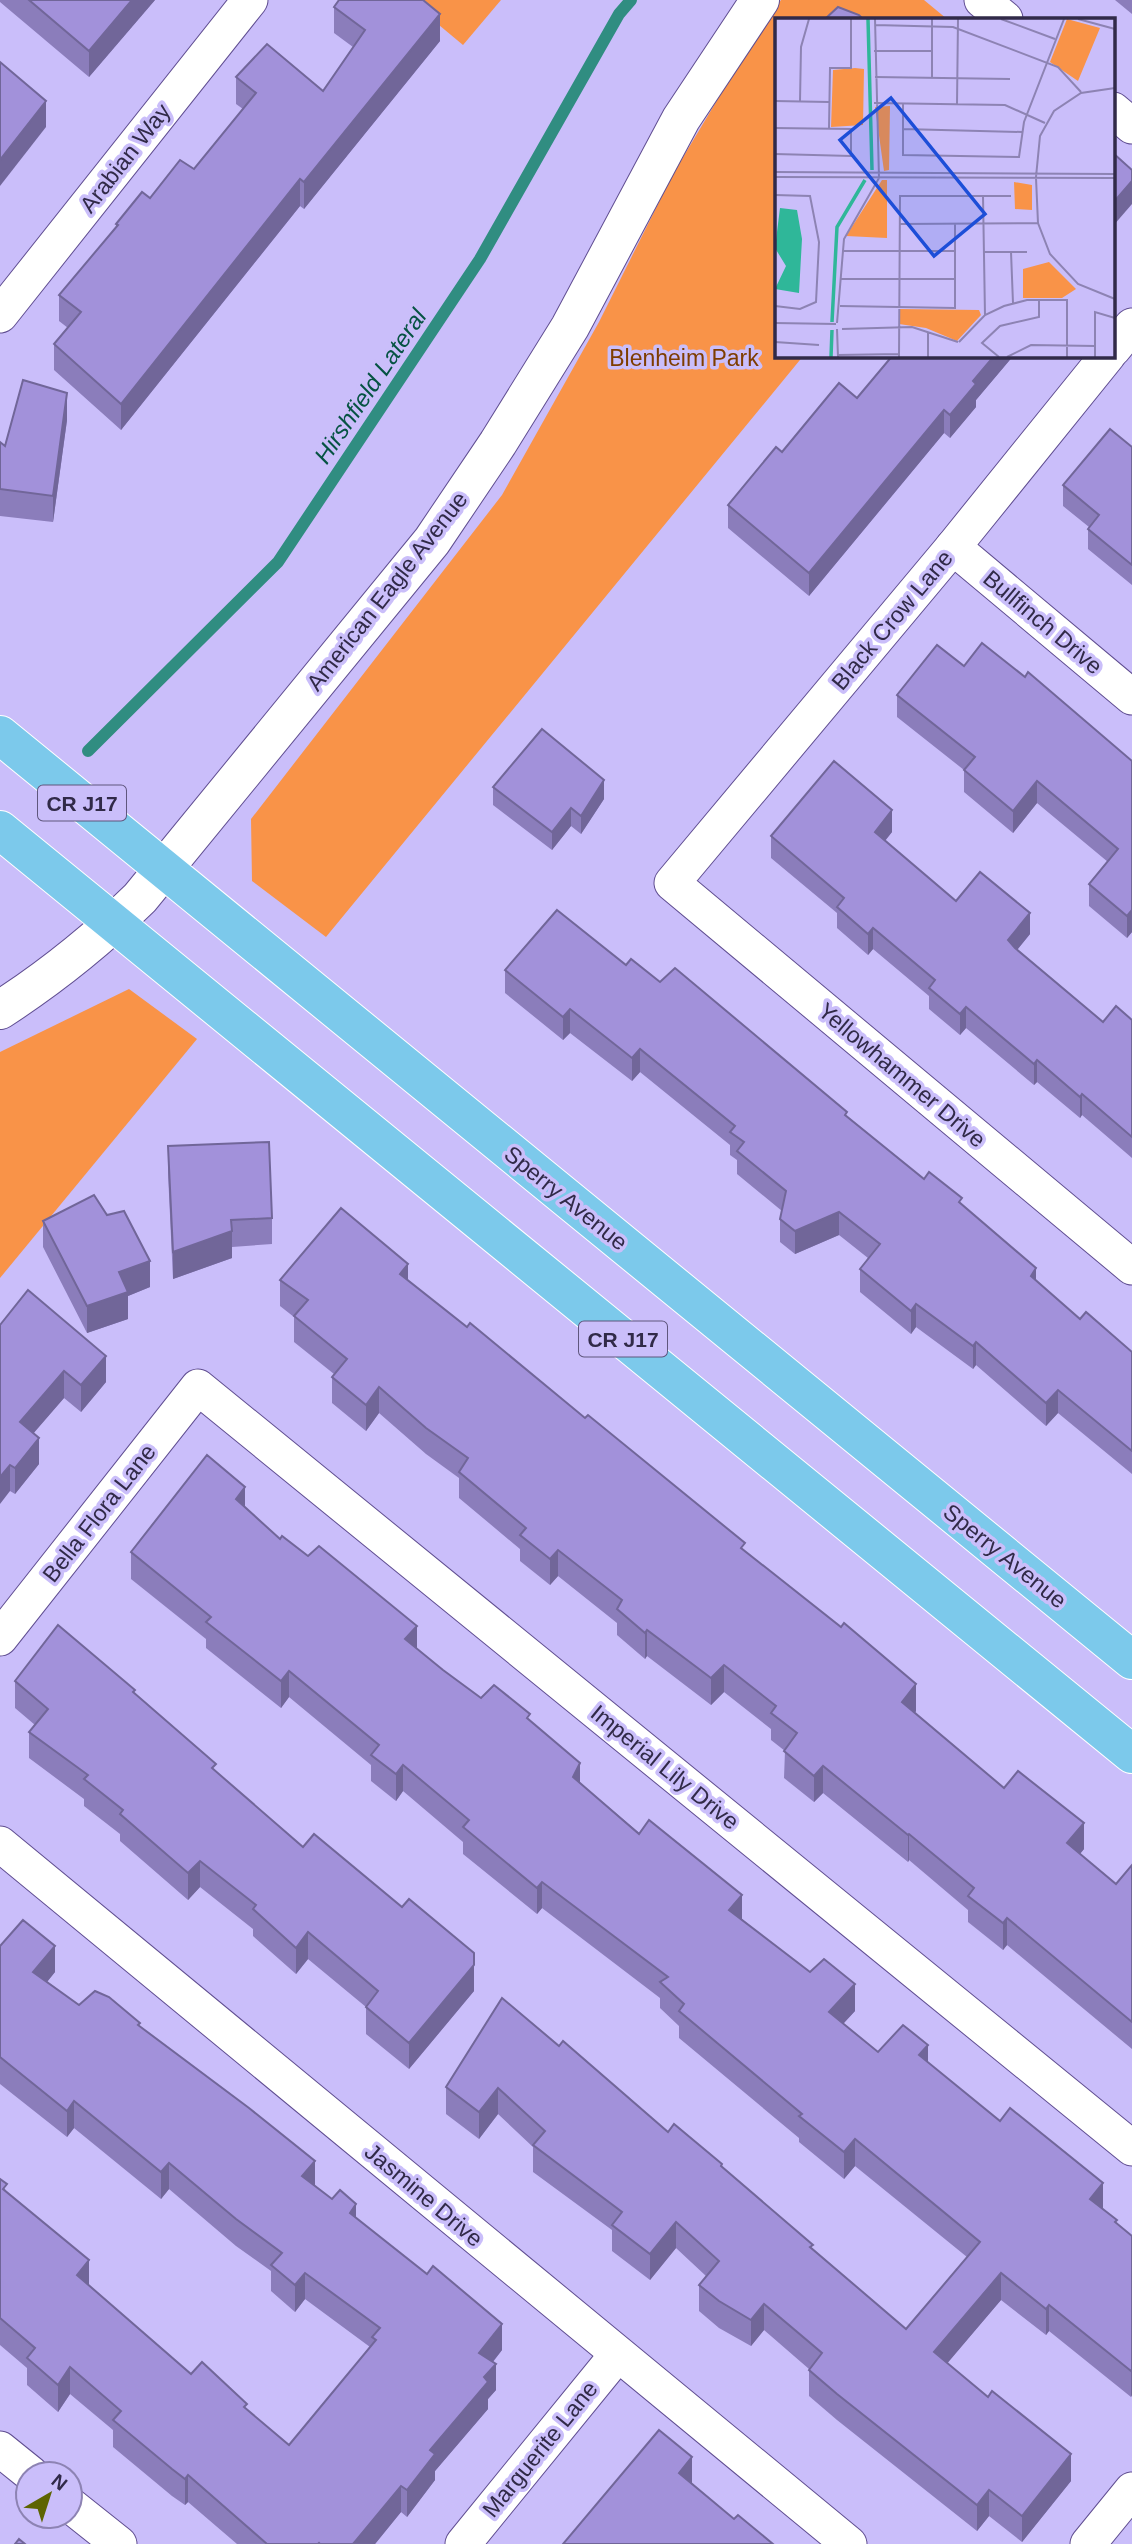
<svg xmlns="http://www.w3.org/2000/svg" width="1132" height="2544" font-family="Arial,sans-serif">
  <rect width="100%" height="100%" fill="#cabefa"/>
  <g fill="#f99348">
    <path d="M409 0H501L463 45Z"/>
    <path d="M781 0H924L947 19H777V355H804L326 937 252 881 251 819 502 495 599 322 673 174 759 30Z"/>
    <path d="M129 989 197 1039 0 1278V1052Z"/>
  </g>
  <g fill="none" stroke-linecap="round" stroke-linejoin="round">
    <path stroke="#308d81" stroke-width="12" d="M88 751 278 562 480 259 619 14 631 0"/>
    <g stroke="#604e91" stroke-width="37">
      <g id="minor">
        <path d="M982 0 1005 19"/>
        <path d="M1113 110 1132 126"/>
        <path d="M0 315 250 0"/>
        <path d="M1113 349 1132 326"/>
        <path d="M1108 355 953 547 672 883 1132 1267"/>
        <path d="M953 547 1132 697"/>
        <path d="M0 1638 198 1387 1132 2148"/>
        <path d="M0 1844 849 2544"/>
        <path d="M0 2449 31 2474"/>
        <path d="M70 2505 119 2544"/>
        <path d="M463 2544 617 2355"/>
        <path d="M1088 2544 1132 2490"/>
      </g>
    </g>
    <g stroke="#604e91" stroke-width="40">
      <path id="tertiary" d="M0 1010C51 977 97 940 140 898L432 541 498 443 570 327 681 119 760 0"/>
    </g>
    <g stroke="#fff" stroke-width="40">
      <g id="primary">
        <path d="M0 735 1132 1660"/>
        <path d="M0 830 1132 1754"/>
      </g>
    </g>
    <use href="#minor" stroke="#fff" stroke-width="35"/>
    <use href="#tertiary" stroke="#fff" stroke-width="38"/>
    <use href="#primary" stroke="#7cc9eb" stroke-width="38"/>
  </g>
  <g fill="#8b7dbb">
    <path d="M0 0H155L89 77 0 2Z"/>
    <path d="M1115 0H1132V14Z"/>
    <path d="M334 7 440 41 304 209 300 206 121 430 54 370V344L68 328 59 321V295L116 228V224L150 198 194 169 243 109 236 104V77L323 91 353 47 334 33Z"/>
    <path d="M893 355H1014L976 400V407L950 438 944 433 809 596 728 528V505L782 452 857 398Z"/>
    <path d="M67 420 53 522 0 516V442L5 446Z"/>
    <path d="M1132 447V585L1088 549V529L1089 527 1063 506V485Z"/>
    <path d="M964 666 1132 761V932L1127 938 1089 906V884L1108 862 1037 803 1013 833 964 792V770L897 717V695Z"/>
    <path d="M493 787 604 799 581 834 571 826 552 850 493 805Z"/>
    <path d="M892 832 885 841 956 901 1030 934 1017 950 1103 1022 1132 1020V1158L1082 1115 1080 1118 1037 1082 1034 1085 966 1028 960 1035 929 1009V996L873 949 868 955 837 928V913L771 858V836Z"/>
    <path d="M626 965 660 982 847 1117 924 1179 962 1205 1036 1281 1080 1319 1132 1352V1474L1058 1413 1046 1426 976 1365 973 1369 916 1327 911 1334 860 1292V1269L868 1258 839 1235 795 1254 780 1242V1219L782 1211 737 1174V1160L730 1155V1145L640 1072 632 1081 570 1033 563 1040 505 993V970Z"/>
    <path d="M168 1146 272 1218V1244L232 1247V1258L173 1279 168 1173Z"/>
    <path d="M43 1221 150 1287 128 1296V1319L87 1333 43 1247Z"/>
    <path d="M280 1280 408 1281 745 1552 916 1711 915 1713 1004 1788 1084 1849 1080 1854 1116 1884 1132 1865V2049L1007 1945 1003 1950 968 1922V1910L909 1860 908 1862 823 1793 814 1802 784 1778 785 1751 771 1740V1729L724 1692 711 1705 647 1656 645 1659 617 1635V1623L558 1576 550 1585 520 1561V1549L459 1498V1478L426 1454 379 1413 366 1431 332 1403V1377L334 1374 294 1342V1317L280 1306Z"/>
    <path d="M0 1325 106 1382 81 1412 64 1398 33 1433 39 1464 15 1494 10 1491Z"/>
    <path d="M245 1507 280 1539 443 1670 481 1698 530 1720 580 1783 742 1919 855 2011 843 2024 878 2052 928 2063 1103 2209 1117 2223 1132 2236V2395L1131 2397 1049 2331 1046 2335 1001 2300 947 2363 1071 2481 1022 2542 989 2516 977 2531 837 2420 809 2396V2369L764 2330 751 2346 719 2328 699 2311V2285L706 2276 676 2248 650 2280 612 2251V2230L533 2172V2147L498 2114 479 2139 446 2114V2087L559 2046 668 2132 722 2167 813 2249 906 2329 967 2257 855 2166 844 2179 799 2142V2138L679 2038V2026L660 2008V1998L542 1908 537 1914 463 1854V1842L403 1791 396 1801 371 1781V1765L289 1697 281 1708 206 1648V1639L131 1579V1552Z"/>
    <path d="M15 1681 135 1694 216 1772 303 1847 474 1991 409 2069 366 2034V2007L308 1959 296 1974 253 1936V1929L200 1887 188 1900 120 1841V1834L84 1806V1799L29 1758V1732L35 1725 15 1708Z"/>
    <path d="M0 1946 55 1972 47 1982 79 2005 140 2027 315 2186 356 2219 502 2350 493 2362 496 2390 488 2399V2409L435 2471V2480L407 2517 401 2512 375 2544H237L188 2502 185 2505 172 2496 113 2447V2430L70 2394 58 2412 27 2385V2368L0 2345V2179L7 2193 89 2286 191 2374 247 2410 289 2445 370 2347 305 2299 295 2312 271 2291V2271L236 2246 169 2189 161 2199 74 2128 67 2137 0 2084Z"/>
  </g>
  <g fill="#716699">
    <path d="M132 0H155L89 77V51Z"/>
    <path d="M440 14V41L304 209V182Z"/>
    <path d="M46 101V127L0 186V160Z"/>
    <path d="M300 179V206L121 430V404Z"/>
    <path d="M1132 181V204L1113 226V203Z"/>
    <path d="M995 355H1014L976 400V407L950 438V415L973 381Z"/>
    <path d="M67 393V420L53 522V496Z"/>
    <path d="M944 410V433L809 596V573Z"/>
    <path d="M604 780V799L581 834V816Z"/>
    <path d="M1037 781V803L1013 833V811Z"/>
    <path d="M571 808V826L552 850V832Z"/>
    <path d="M892 810V832L875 853V832Z"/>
    <path d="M1132 910V932L1127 938V916Z"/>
    <path d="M1030 913V934L1008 961V940Z"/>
    <path d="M873 928V949L868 955V934Z"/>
    <path d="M966 1007V1028L960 1035V1014Z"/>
    <path d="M570 1009V1033L563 1040V1017Z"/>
    <path d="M640 1049V1072L632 1081V1058Z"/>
    <path d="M1037 1060V1082L1034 1085V1064Z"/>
    <path d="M1082 1094V1115L1080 1118V1097Z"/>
    <path d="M839 1212V1235L795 1254V1231Z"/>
    <path d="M232 1231V1258L173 1279V1252Z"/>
    <path d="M150 1261V1287L128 1296V1319L87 1333V1306L119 1272Z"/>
    <path d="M408 1264V1291L400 1274Z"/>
    <path d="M1036 1268V1291L1031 1276Z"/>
    <path d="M916 1304V1327L911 1334V1311Z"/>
    <path d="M976 1342V1365L973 1369V1346Z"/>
    <path d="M106 1356V1382L81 1412V1385Z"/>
    <path d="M64 1371V1398L20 1449V1422Z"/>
    <path d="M379 1387V1413L366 1431V1405Z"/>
    <path d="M1058 1390V1413L1046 1426V1403Z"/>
    <path d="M39 1438V1464L15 1494V1468Z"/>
    <path d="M10 1465V1491L0 1504V1477Z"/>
    <path d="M245 1487V1513L236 1499Z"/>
    <path d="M558 1550V1576L550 1585V1559Z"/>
    <path d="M417 1626V1653L405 1639Z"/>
    <path d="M647 1630V1656L645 1659V1633Z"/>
    <path d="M724 1665V1692L711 1705V1678Z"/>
    <path d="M289 1671V1697L281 1708V1681Z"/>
    <path d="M916 1684V1711L902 1729V1702Z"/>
    <path d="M580 1763V1790L573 1777Z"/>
    <path d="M403 1765V1791L396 1801V1774Z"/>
    <path d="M823 1766V1793L814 1802V1776Z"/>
    <path d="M1084 1823V1849L1067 1869V1843Z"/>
    <path d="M909 1834V1860L908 1862V1835Z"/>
    <path d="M200 1861V1887L188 1900V1873Z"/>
    <path d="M542 1882V1908L537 1914V1888Z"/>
    <path d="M742 1895V1922L729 1910Z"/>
    <path d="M1007 1918V1945L1003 1950V1923Z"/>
    <path d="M308 1932V1959L296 1974V1948Z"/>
    <path d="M55 1946V1972L33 1999V1972Z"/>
    <path d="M474 1965V1991L409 2069V2043Z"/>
    <path d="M855 1984V2011L829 2039V2012Z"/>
    <path d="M928 2045V2071L919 2055Z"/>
    <path d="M498 2088V2114L479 2139V2112Z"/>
    <path d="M74 2101V2128L67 2137V2111Z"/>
    <path d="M855 2139V2166L844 2179V2152Z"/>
    <path d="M315 2161V2188L302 2176Z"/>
    <path d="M169 2163V2189L161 2199V2172Z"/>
    <path d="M1103 2183V2209L1090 2199Z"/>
    <path d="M356 2204V2231L350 2213Z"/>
    <path d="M676 2222V2248L650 2280V2254Z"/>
    <path d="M89 2260V2287L77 2275Z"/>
    <path d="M305 2273V2299L295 2312V2285Z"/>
    <path d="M1001 2273V2300L934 2379V2352Z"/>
    <path d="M764 2304V2330L751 2346V2320Z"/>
    <path d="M1049 2305V2331L1046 2335V2309Z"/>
    <path d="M502 2324V2350L479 2379V2353Z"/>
    <path d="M496 2364V2390L488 2399V2409L435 2471V2480L407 2517V2490L430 2450 484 2377Z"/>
    <path d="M70 2367V2394L58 2412V2385Z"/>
    <path d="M1132 2369V2395L1131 2397V2371Z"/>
    <path d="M1071 2454V2481L1022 2542V2516Z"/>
    <path d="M692 2457V2484L679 2473Z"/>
    <path d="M188 2475V2502L185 2505V2479Z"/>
    <path d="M401 2486V2512L375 2544H353Z"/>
    <path d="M989 2490V2516L977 2531V2505Z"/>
  </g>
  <g fill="#a291da" stroke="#716699" stroke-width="2">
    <path d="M29 0H132L89 51Z"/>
    <path d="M339 0H423L440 14 304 182 300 179 121 404 54 344 81 312 59 295 118 225 116 224 142 192 150 198 180 160 194 169 256 93 236 77 267 44 323 91 365 30 334 7Z"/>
    <path d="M838 7 859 15 863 19H825Z"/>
    <path d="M0 62 46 101 0 160Z"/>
    <path d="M1113 153 1132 170V181L1113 203Z"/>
    <path d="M893 355H995L973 381 976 384 950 415 944 410 809 573 728 505 776 447 782 452 839 383 857 398Z"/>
    <path d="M23 380 67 393 53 496 0 489V442L5 446Z"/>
    <path d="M1110 429 1132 447V565L1088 529 1099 515 1063 485Z"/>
    <path d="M982 643 1025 677 1028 672 1132 761V910L1127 916 1089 884 1118 849 1037 781 1013 811 964 770 975 757 897 695 937 645 964 666Z"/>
    <path d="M542 729 604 780 581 816 571 808 552 832 493 787Z"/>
    <path d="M834 761 892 810 875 832 956 901 980 872 1030 913 1008 940 1015 948 1103 1022 1116 1006 1132 1020V1137L1082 1094 1080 1097 1037 1060 1034 1064 966 1007 960 1014 929 988 935 980 873 928 868 934 837 907 844 898 771 836Z"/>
    <path d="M557 910 626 965 631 959 660 982 675 968 847 1112 845 1115 924 1179 929 1172 962 1198 959 1202 1036 1268 1031 1276 1080 1319 1086 1312 1132 1352V1451L1058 1390 1046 1403 976 1342 973 1346 916 1304 911 1311 860 1269 880 1244 839 1212 795 1231 780 1219 786 1191 737 1151 744 1142 730 1132 735 1126 640 1049 632 1058 570 1009 563 1017 505 970Z"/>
    <path d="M269 1142 272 1218 231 1220 232 1231 173 1252 168 1146Z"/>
    <path d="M94 1195 107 1215 124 1211 150 1261 119 1272 128 1292 87 1306 43 1221Z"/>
    <path d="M341 1208 408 1264 400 1274 467 1327 470 1323 585 1418 588 1415 745 1543 741 1548 841 1627 844 1623 916 1684 902 1702 1004 1788 1018 1771 1084 1823 1067 1843 1116 1884 1132 1865V2022L1007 1918 1003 1923 968 1896 974 1888 909 1834 908 1835 823 1766 814 1776 784 1751 797 1733 771 1713 776 1706 724 1665 711 1678 647 1630 645 1633 617 1609 622 1600 558 1550 550 1559 520 1535 526 1528 459 1472 468 1458 426 1428 379 1387 366 1405 332 1377 347 1359 294 1316 308 1300 280 1280Z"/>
    <path d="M28 1290 106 1356 81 1385 64 1371 20 1422 39 1438 15 1468 10 1465 0 1477V1325Z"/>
    <path d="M207 1455 245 1487 236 1499 280 1539 282 1536 308 1556 319 1546 417 1626 405 1639 443 1670 481 1698 494 1685 530 1714 527 1718 580 1763 573 1777 639 1834 649 1820 742 1895 729 1910 810 1972 824 1959 855 1984 829 2012 878 2052 903 2025 928 2045 919 2055 1000 2121 1010 2108 1103 2183 1090 2199 1117 2220 1115 2222 1132 2236V2369L1131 2371 1049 2305 1046 2309 1001 2273 934 2352 988 2397 992 2391 1071 2454 1022 2516 989 2490 977 2505 837 2394 809 2370 822 2353 764 2304 751 2320 719 2301 699 2285 719 2261 676 2222 650 2254 612 2225 622 2212 533 2145 545 2131 498 2088 479 2112 446 2087 502 1998 559 2046 563 2041 668 2132 674 2124 722 2164 721 2166 813 2245 810 2247 906 2329 980 2242 855 2139 844 2152 799 2116 802 2114 679 2011 684 2004 660 1982 668 1977 542 1882 537 1888 463 1827 469 1820 403 1765 396 1774 371 1755 379 1745 289 1671 281 1681 206 1622 211 1617 131 1552Z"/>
    <path d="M58 1625 135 1690 133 1692 216 1764 212 1768 303 1847 314 1834 402 1907 409 1899 474 1953V1965L409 2043 366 2007 378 1991 308 1932 296 1948 253 1909 256 1905 200 1861 188 1873 120 1814 123 1810 84 1779 88 1775 29 1732 48 1709 15 1681Z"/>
    <path d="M23 1920 55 1946 33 1972 79 2005 95 1991 109 1997 140 2023 138 2025 249 2108 315 2161 302 2176 332 2199 340 2190 356 2204 350 2213 427 2274 433 2266 502 2324 479 2353 496 2364 484 2377 488 2382 430 2450 435 2454 407 2490 401 2486 353 2544H320L319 2543 318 2544H267L188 2475 185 2479 172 2469 113 2420 121 2411 70 2367 58 2385 27 2358 35 2348 0 2318V2179L7 2184 3 2189 89 2260 77 2275 191 2374 202 2362 247 2404 244 2407 289 2445 376 2340 372 2337 380 2328 305 2273 295 2285 271 2265 282 2253 236 2219 169 2163 161 2172 74 2101 67 2111 0 2057V1946Z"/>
    <path d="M659 2430 692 2457 679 2473 734 2519 738 2515 773 2544H563Z"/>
    <path d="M19 2539 25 2544H15Z"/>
  </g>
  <g text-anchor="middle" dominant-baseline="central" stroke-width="7" stroke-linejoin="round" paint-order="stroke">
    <g fill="#cabefa" stroke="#5f567d" stroke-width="2">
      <rect x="38" y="785.5" width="88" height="35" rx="5"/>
      <rect x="579" y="1321.5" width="88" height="35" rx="5"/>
    </g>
    <g font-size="21" font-weight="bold" fill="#312a48">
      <text x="82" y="803">CR J17</text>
      <text x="623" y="1339">CR J17</text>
    </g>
    <g font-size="23" fill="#312a48" stroke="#cabefa">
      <text transform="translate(125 158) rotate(-52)">Arabian Way</text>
      <text transform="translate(387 591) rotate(-52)">American Eagle Avenue</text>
      <text transform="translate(892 620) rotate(-50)">Black Crow Lane</text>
      <text transform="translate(1043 622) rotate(40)">Bullfinch Drive</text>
      <text transform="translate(902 1075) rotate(40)">Yellowhammer Drive</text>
      <text transform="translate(566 1198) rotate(39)">Sperry Avenue</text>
      <text transform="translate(99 1513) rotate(-52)">Bella Flora Lane</text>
      <text transform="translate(1005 1556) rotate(39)">Sperry Avenue</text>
      <text transform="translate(665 1767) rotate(39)">Imperial Lily Drive</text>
      <text transform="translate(424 2195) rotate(40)">Jasmine Drive</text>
      <text transform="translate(540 2449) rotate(-51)">Marguerite Lane</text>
    </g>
    <g font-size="23" fill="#7e3d00" stroke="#cabefa">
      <text x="684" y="358">Blenheim Park</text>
    </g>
    <g font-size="24" font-style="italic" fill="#065343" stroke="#cabefa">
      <text transform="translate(370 386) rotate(-56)">Hirshfield Lateral</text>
    </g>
  </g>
  <g transform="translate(775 18)">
    <rect width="340" height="340" fill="#cabefa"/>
    <path d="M292 1 325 10 303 63 275 44ZM80 50 89 51 88 107 56 109 58 52ZM115 88 114 152 109 153 100 89ZM107 162H112V220L71 218ZM239 164 257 167V192L240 191ZM274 244 301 271 287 280H248V251ZM124 291 204 292 206 297 182 323 151 310 124 306Z" fill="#f99348"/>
    <path d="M5 190 22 192 27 221 24 275 0 271 11 248 0 230Z" fill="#2fb799"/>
    <path fill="none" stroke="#2fb799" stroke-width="3.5" d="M93 1 97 152M57 304 62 209 90 162M56 339 57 312"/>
    <path fill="none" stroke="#8d83b3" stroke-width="2" d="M226 1 280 21M303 1 340 11M100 7 178 9 283 49 306 74M99 33H157M100 59 235 61M157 59V1M0 83 54 84M25 83 26 29 34 1M99 85 230 87 270 105M128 86V137L244 139 249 104 289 1M182 86 183 1M0 110 76 111V138L0 136M54 110 55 50H76V1M128 111 247 114M0 154 340 156M0 159 340 160M261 159 265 118 279 93 306 75 340 70M261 160 263 205 275 236 303 266 340 281M0 177 35 178 44 224 41 284 25 291 0 288M208 178 210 297M125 206 263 205M67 233H180M208 234H252M236 234 238 285M66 261H180M65 288 180 290V206M0 305 61 306M62 305 69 221 104 160 100 1M62 311 63 339M67 311 137 309 183 324M0 324 44 327M184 324 210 297 229 288 252 282H292V339M63 337 124 336M124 339 125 178H236M153 339V315M224 339 207 325 225 308 264 299V282M232 339 256 327 320 328M320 339V294L340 300"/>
    <path fill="#1d4ed8" fill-opacity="0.15" stroke="#1d4ed8" stroke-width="3.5" d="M116 80 210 196 159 238 65 122Z"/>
    <rect width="340" height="340" fill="none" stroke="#312a48" stroke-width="3.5"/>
  </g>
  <g transform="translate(49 2495) rotate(39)"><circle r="33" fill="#cabefa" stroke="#8d83b3" stroke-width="2"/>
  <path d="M0-5L12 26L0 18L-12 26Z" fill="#5e6401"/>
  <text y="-10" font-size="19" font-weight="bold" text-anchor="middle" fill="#312a48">N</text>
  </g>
</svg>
